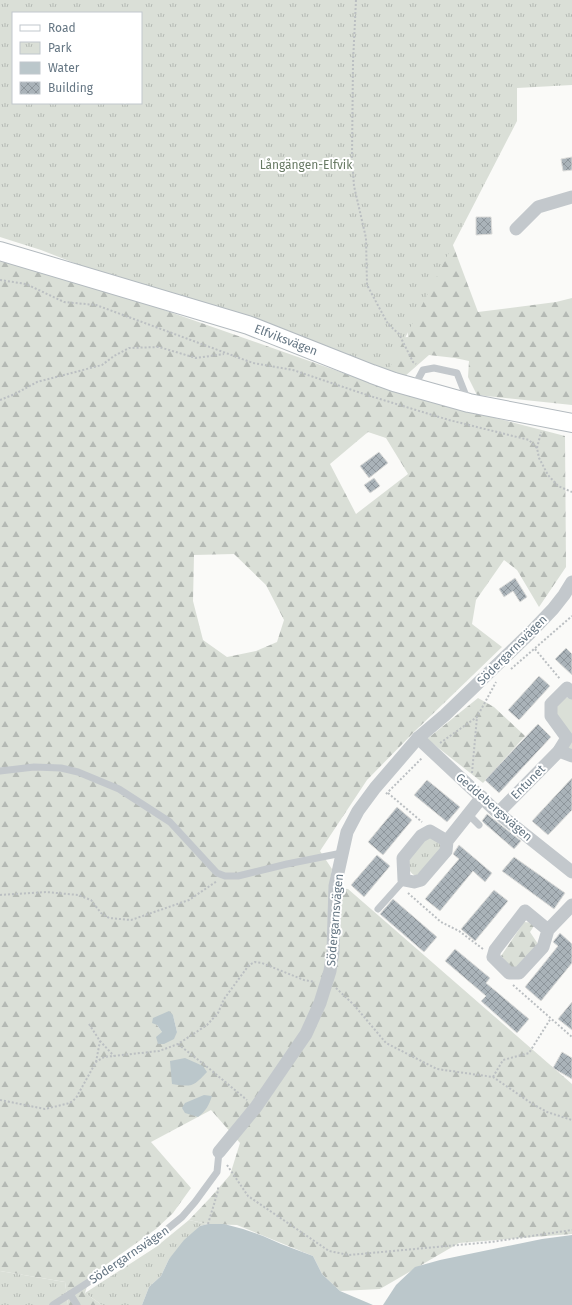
<svg xmlns="http://www.w3.org/2000/svg" width="572" height="1305" font-family="'Fira Sans',sans-serif">
  <defs>
    <pattern id="forest-firs" width="22" height="20" patternUnits="userSpaceOnUse"><rect width="22" height="20" fill="#dadfd7"/><path d="M5 1l3.5 6h-7zM16 11l3.5 6h-7z" fill="#b4b9b4"/></pattern>
    <pattern id="park-tufts" width="24" height="20" patternUnits="userSpaceOnUse"><rect width="24" height="20" fill="#dadfd7"/><path d="M3 7l-1-3M5 7V3M7 7l1-3M15 17l-1-3M17 17v-4M19 17l1-3" fill="none" stroke="#b4b9b4"/></pattern>
    <pattern id="building-cross-hatch" width="8" height="8" patternUnits="userSpaceOnUse"><rect width="8" height="8" fill="#aab3b9"/><path d="M0 0l8 8M0 8l8-8" fill="none" stroke="#8e969c"/></pattern>
  </defs>
  <rect width="100%" height="100%" fill="#fafaf8"/>
  <path fill="#dadfd7" d="M566 697 572 699V753L568 751 555 711 559 702Z"/>
  <g fill="url(#forest-firs)" fill-rule="evenodd">
    <path d="M445 224 478 312 556 302 572 298V405L477 395 468 377 469 361 455 358 429 355 404 377 245 320 359 340 408 337 407 309Z"/>
    <path d="M0 261 79 280 400 393 565 436 566 567 539 607 517 570 504 560 476 600 472 624 502 647 415 731 367 780 320 851 332 869 329 888 348 889 572 1084V1234L459 1243 380 1289 340 1291 322 1274 313 1256 237 1225 208 1224 189 1220 210 1198 230 1175 240 1143 211 1110 151 1142 191 1188 173 1213 156 1229 90 1276 85 1293 102 1305H68L65 1282 0 1271ZM368 432 386 438 408 474 356 514 330 464ZM234 554 266 585 284 620 277 642 256 651 227 657 203 640 193 601 194 555ZM173 1015 177 1032H162L157 1025Z"/>
    <path d="M478 698 494 707 525 736 483 783 427 739Z"/>
    <path d="M524 922 536 923 530 932 538 944 515 972 501 956Z"/>
  </g>
  <g fill="url(#park-tufts)" fill-rule="evenodd">
    <path d="M0 0H572V85L517 88V121L388 371 123 282 41 250 0 237ZM13 13H141V103H13Z"/>
    <path d="M425 837 438 839 441 846 440 851 416 876C412 874 411 873 409 869 402 856 417 847 425 837Z"/>
    <path d="M189 1220 208 1224 200 1226 169 1259 161 1276 149 1287 142 1305H102L85 1293 156 1247Z"/>
    <path d="M0 1271 65 1282 68 1305H0Z"/>
  </g>
  <g fill="#bbc7cb">
    <path d="M169 1011 173 1015 177 1032 174 1039 164 1044H158L156 1037 162 1032 157 1025 152 1023 153 1018Z"/>
    <path d="M185 1058 203 1066 207 1072C193 1087 192 1087 172 1084L170 1061Z"/>
    <path d="M204 1095 212 1096C209 1105 206 1111 198 1117L185 1113 182 1108 185 1103Z"/>
    <path d="M208 1224H224L243 1229 263 1236 281 1244 313 1256 322 1274 340 1291 373 1305H142L149 1287 161 1276 169 1259 184 1240 200 1226Z"/>
    <path d="M572 1235V1305H383L396 1285 415 1267 440 1260 542 1239Z"/>
  </g>
  <g fill="url(#building-cross-hatch)" stroke="#dcdcda">
    <path d="M572 157V170L563 171 561 159Z"/>
    <path d="M476 217H491L492 234 476 235Z"/>
    <path d="M379 452 388 463 369 478 360 466Z"/>
    <path d="M374 478 380 486 370 493 364 485Z"/>
    <path d="M515 578 527 597 520 602 513 591 504 597 499 589Z"/>
    <path d="M566 648 572 654V675L555 659Z"/>
    <path d="M539 676 550 686 519 720 508 710Z"/>
    <path d="M538 724 551 737 499 793 485 780Z"/>
    <path d="M572 778V810L548 835 532 821Z"/>
    <path d="M427 780 460 807 447 822 414 795Z"/>
    <path d="M397 807 412 820 383 855 368 842Z"/>
    <path d="M487 814 521 841 514 849 484 823 482 821Z"/>
    <path d="M459 845 492 873 485 882 473 871 440 911 425 899 459 859 453 854Z"/>
    <path d="M377 855 390 866 364 897 351 885Z"/>
    <path d="M514 857 565 893 554 909 502 871Z"/>
    <path d="M494 890 508 901 475 941 461 929Z"/>
    <path d="M393 899 437 937 424 952 380 914Z"/>
    <path d="M560 933 572 944V963L541 1001 525 987 558 946 553 942Z"/>
    <path d="M455 949 490 978 486 983 529 1019 517 1033 481 1001 486 996 445 961Z"/>
    <path d="M572 1002V1030L558 1019Z"/>
    <path d="M562 1052 572 1058V1079L553 1068Z"/>
  </g>
  <g fill="none" stroke-linecap="round" stroke-linejoin="round">
    <g stroke="#b3babf" stroke-width="20">
      <path id="secondary" d="M0 251 248 325 372 374 394 382 469 403 572 423"/>
    </g>
    <g stroke="#bbbfc2" stroke-width="2" stroke-dasharray="2 2" stroke-linecap="butt">
      <path d="M356 0 353 62 352 157 354 186 366 238 367 285 388 324 399 334 413 362 416 364"/>
      <path d="M0 280 26 284 64 302 96 305 253 363 293 370 370 396 449 420 529 440 537 448 539 458 548 475 558 486 572 492"/>
      <path d="M0 400 15 394 37 382 102 365 114 356 129 348 159 347 196 358 224 354"/>
      <path d="M537 448 541 432"/>
      <path d="M535 649 560 679"/>
      <path d="M511 669 572 616"/>
      <path d="M440 743 477 717 496 682"/>
      <path d="M472 773 477 717"/>
      <path d="M388 793 422 822"/>
      <path d="M386 794 422 758"/>
      <path d="M408 893 441 922 459 931 483 949"/>
      <path d="M0 895 46 892 78 895 91 900 101 913 109 918 131 920 189 900 217 881"/>
      <path d="M513 985 572 1037"/>
      <path d="M336 988 354 1005 386 1043 437 1069 493 1077 531 1103 547 1112 572 1120"/>
      <path d="M89 1024 100 1041 114 1056"/>
      <path d="M178 1044 206 1066 247 1100"/>
      <path d="M96 1062 100 1041"/>
      <path d="M493 1077 503 1060 529 1053 551 1018"/>
      <path d="M0 1100 45 1109 70 1103 76 1098 96 1062 104 1057 159 1051 178 1044 207 1025 218 1013 224 999 249 965 255 962 262 963 304 980 315 982"/>
      <path d="M227 1165 248 1196 329 1251 349 1255 491 1242 572 1230"/>
      <path d="M208 1224 218 1191V1187"/>
    </g>
    <g stroke="#c3c8cc" stroke-width="7">
      <path d="M414 387 423 370 434 368 457 373 468 401"/>
      <path d="M0 771 34 767 61 768 78 772 119 789 170 822 217 873 225 876H238L287 864 342 853"/>
      <path d="M468 814 479 825"/>
      <path d="M378 909 404 880"/>
      <path d="M70 1294 77 1305"/>
      <path d="M53 1305 154 1240 182 1217 195 1202 217 1172 219 1152"/>
    </g>
    <g stroke="#c3c8cc" stroke-width="13">
      <path d="M516 229 538 207 572 197"/>
      <path d="M418 738 498 813 572 872"/>
      <path d="M559 751 572 756"/>
      <path d="M498 813 559 751 567 738 551 716V704L567 688 572 693"/>
      <path d="M447 841 446 851 421 880 414 882 404 880 403 858 421 836 430 831 447 841 482 797"/>
      <path d="M548 930 525 911 495 950 493 957 509 973H519L543 947 548 930 572 905"/>
      <path d="M219 1152 256 1107 306 1034 320 1003 330 971 333 951 335 886 347 832 358 811 375 788 418 738 445 715 531 632 553 609 564 595 572 582"/>
    </g>
    <use href="#secondary" stroke="#fff" stroke-width="18"/>
  </g>
  <g text-anchor="middle" dominant-baseline="central" stroke-width="4" stroke-linejoin="round" paint-order="stroke">
    <g font-size="12" fill="#687a64" stroke="#fff">
      <text x="306" y="165">Långängen-Elfvik</text>
    </g>
    <g font-size="12" fill="#657683" stroke="#fff">
      <text transform="translate(286 340) rotate(21)">Elfviksvägen</text>
      <text transform="translate(512 650) rotate(-45)">Södergarnsvägen</text>
      <text transform="translate(528 782) rotate(-45)">Entunet</text>
      <text transform="translate(494 807) rotate(41)">Geddebergsvägen</text>
      <text transform="translate(335 920) rotate(-85)">Södergarnsvägen</text>
      <text transform="translate(129 1255) rotate(-34)">Södergarnsvägen</text>
    </g>
  </g>
  <rect x="12" y="12" width="130" height="92" fill="#ffffff" stroke="#c1c8cd"/>
  <rect x="20" y="25" width="20" height="6" fill="#ffffff" stroke="#c1c8cd"/>
  <text x="48" y="32" font-size="12" fill="#657683">Road</text>
  <rect x="20" y="42" width="20" height="12" fill="url(#park-tufts)" stroke="#c1c8cd"/>
  <text x="48" y="52" font-size="12" fill="#657683">Park</text>
  <rect x="20" y="62" width="20" height="12" fill="#bbc7cb" stroke="#c1c8cd"/>
  <text x="48" y="72" font-size="12" fill="#657683">Water</text>
  <rect x="20" y="82" width="20" height="12" fill="url(#building-cross-hatch)" stroke="#c1c8cd"/>
  <text x="48" y="92" font-size="12" fill="#657683">Building</text>
</svg>
